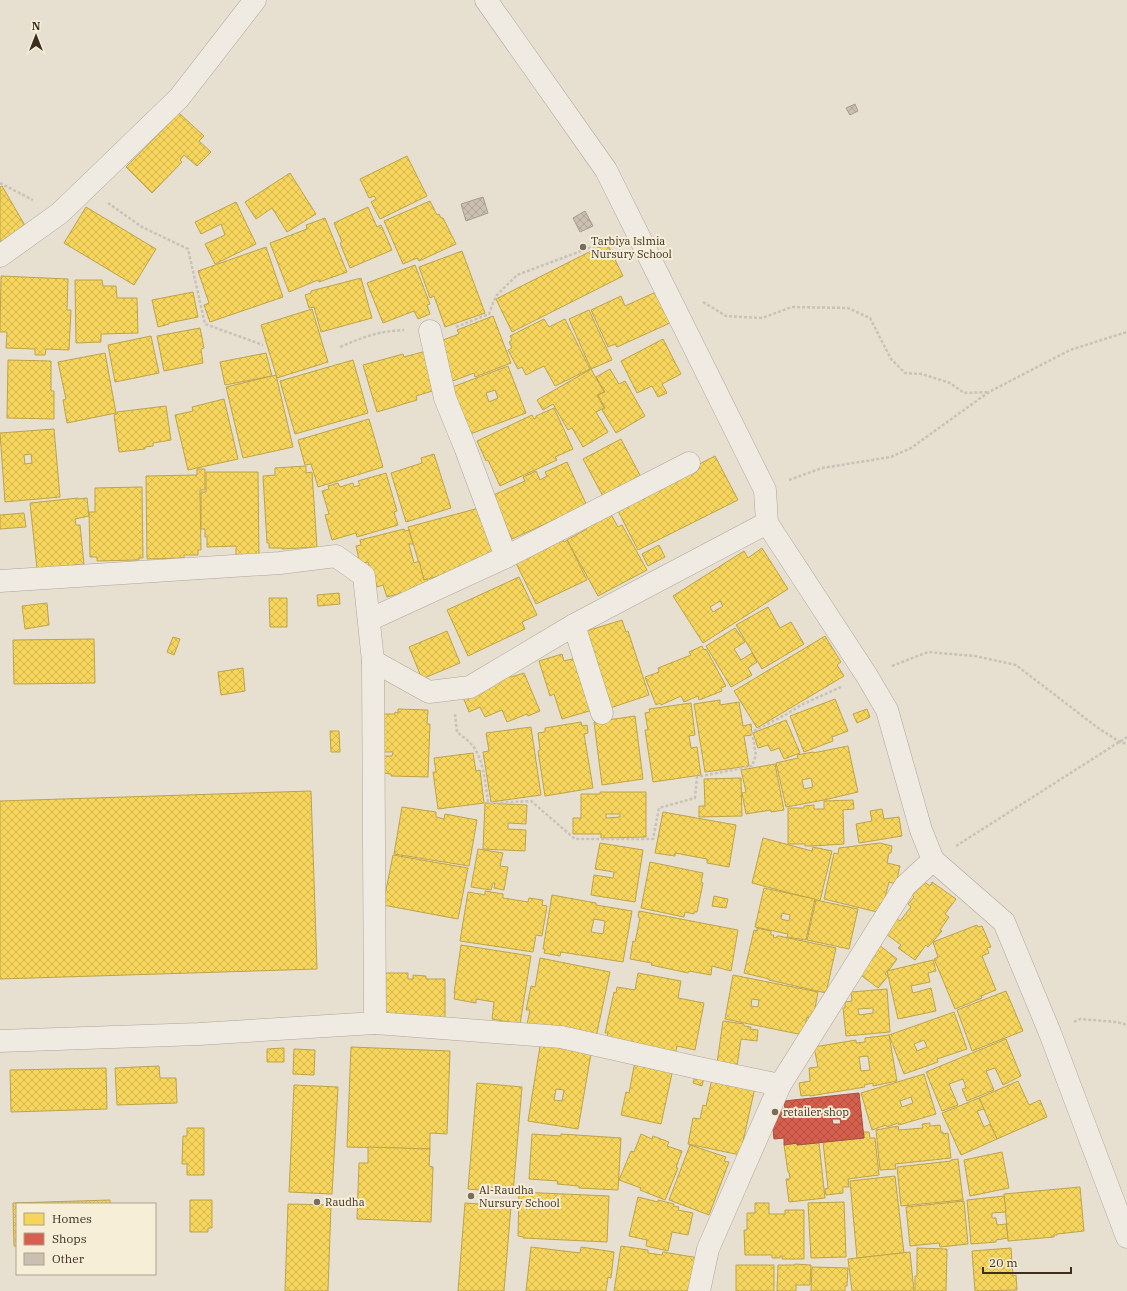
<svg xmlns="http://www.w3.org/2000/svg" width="1127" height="1291" font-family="'IBM Plex Serif',serif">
  <defs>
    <pattern id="homes-cross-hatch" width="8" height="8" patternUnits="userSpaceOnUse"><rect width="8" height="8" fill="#f6d55c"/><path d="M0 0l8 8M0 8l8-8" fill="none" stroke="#d4b750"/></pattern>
    <pattern id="shops-cross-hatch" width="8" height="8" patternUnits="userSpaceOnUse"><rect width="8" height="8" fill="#d6604d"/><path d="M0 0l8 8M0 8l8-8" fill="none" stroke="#af5040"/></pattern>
    <pattern id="building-cross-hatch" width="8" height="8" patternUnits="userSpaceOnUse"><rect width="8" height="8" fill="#cbbfb2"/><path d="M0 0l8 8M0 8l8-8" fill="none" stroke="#afa499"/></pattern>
  </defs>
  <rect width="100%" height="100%" fill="#e7e0d1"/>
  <g fill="url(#homes-cross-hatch)" stroke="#bea34a" fill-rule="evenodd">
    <path d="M179 113 204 136 199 141 211 152 197 166 184 155 180 160 182 162 152 193 126 167Z"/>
    <path d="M407 156 427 196 380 219 371 202 376 199 374 196 369 198 360 179Z"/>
    <path d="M290 173 316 214 287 232 272 208 256 219 245 202Z"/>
    <path d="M2 186 27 229 0 242V187Z"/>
    <path d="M430 201 437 215 439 214 441 218H443L456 244 419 261 417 258 403 264 384 221Z"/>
    <path d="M236 202 256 244 215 264 205 244 225 235 221 224 201 234 195 222Z"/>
    <path d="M86 207 156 249 134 285 64 243Z"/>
    <path d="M368 207 377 227 381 225 392 250 350 268 340 243 342 242 334 223Z"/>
    <path d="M325 218 347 272 319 282 318 280 289 292 270 243 307 229 306 225Z"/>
    <path d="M607 243 623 276 512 332 496 299Z"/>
    <path d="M266 247 283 297 210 322 204 305 209 303 198 271Z"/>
    <path d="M462 251 485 313 445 327 434 296 430 298 419 267Z"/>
    <path d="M415 265 430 304 427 305 430 314 418 319 414 311 383 323 367 283Z"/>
    <path d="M1 276 68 279 67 310H71L69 350 46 349 45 355H35V349L6 348 7 332H0Z"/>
    <path d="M361 278 372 318 321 332 314 307 309 308 305 295 311 293V291Z"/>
    <path d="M75 280H102L103 286H116L117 298H137L138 333 101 334V342L76 343Z"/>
    <path d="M193 292 198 317 169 323V324L158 327 152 300Z"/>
    <path d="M656 292 670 323 617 347 615 344 608 347 591 310 621 296 625 306Z"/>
    <path d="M312 309 328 362 277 378 261 325Z"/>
    <path d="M589 310 612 360 591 369 569 319Z"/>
    <path d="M493 316 511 363 475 377 474 373 450 382 435 343 459 334 457 330Z"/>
    <path d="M544 319 549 327 565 319 590 369 555 386 544 366 526 375 522 367 518 369 508 350 512 348 509 342 512 340 510 336Z"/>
    <path d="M200 328 204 348 201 349 203 363 164 371 157 336Z"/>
    <path d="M151 336 159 373 115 382 108 345Z"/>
    <path d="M663 339 681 374 662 384 667 393 658 397 652 386 637 393 621 361Z"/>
    <path d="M430 350 442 388 416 396 417 400 377 412 363 365 403 354 404 357Z"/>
    <path d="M105 353 116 413 67 423 63 400 66 399 58 362Z"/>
    <path d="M266 353 272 376 225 385 220 362Z"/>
    <path d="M8 360 51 361V391H54V419L7 418Z"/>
    <path d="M353 360 368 413 295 434 280 381Z"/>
    <path d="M508 366 526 413 465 436 447 389ZM495 390 498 398 489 402 486 393Z"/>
    <path d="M591 369 604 392 597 395 604 408 596 412 608 432 583 447 572 428 568 430 553 404 543 410 537 400Z"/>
    <path d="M610 369 619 384 625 381 645 416 616 433 602 410 605 408 598 395 605 392 596 377Z"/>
    <path d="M276 375 293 447 243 458 226 387Z"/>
    <path d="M224 399 238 459 188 470 175 415 193 411 192 407Z"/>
    <path d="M166 406 171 440 153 443V446L145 447V449L119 452 114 415 117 414V412Z"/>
    <path d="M554 408 573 449 555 457 557 460 500 486 488 460 486 461 477 441 532 415 534 419 536 418V416Z"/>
    <path d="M369 419 383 467 318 487 311 464 305 465 298 440Z"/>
    <path d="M54 429 60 497 5 502 0 433ZM31 454 32 463 25 464 24 455Z"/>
    <path d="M621 439 642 479 605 500 583 459Z"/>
    <path d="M434 454 451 508 406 522 391 473 422 463 421 458Z"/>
    <path d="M715 456 738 500 638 550 616 507Z"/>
    <path d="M567 462 588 508 565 515 512 539 491 496 525 481 523 477 536 471 540 480 547 476 545 472Z"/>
    <path d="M306 466V473L312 472 317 547 282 549V548H269V543H267L263 476 275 475V468Z"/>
    <path d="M197 469H205V490H200L201 550H198V555H184V558L147 559 146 476 197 475Z"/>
    <path d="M206 472H258L259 559H236V546L207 547V537H205V529H201V492H206Z"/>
    <path d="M386 473 397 511 394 512 398 525 357 537 356 533 332 540 325 515 329 514 322 491 329 489 328 486 338 483 340 487 353 483 354 487 360 485 358 481Z"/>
    <path d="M142 487 143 558H139V560L97 561V557H90L89 512H95V488Z"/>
    <path d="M78 498V499L87 498 89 516 75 519 76 525H80L84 564 37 569 30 503Z"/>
    <path d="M479 508 495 560 424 580 408 527Z"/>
    <path d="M608 509 618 527 622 525 647 570 598 596 567 540 587 529 583 523Z"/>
    <path d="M24 513 26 527 0 529V515Z"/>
    <path d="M404 529 405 531 409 530 413 544H409L414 563 419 561 424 580 427 579 429 583 420 588 387 597 383 585 377 587 374 576 372 577 368 562 360 564 356 546 361 545 360 540Z"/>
    <path d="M559 532 564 542 567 540 587 580 536 604 514 559Z"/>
    <path d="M659 545 665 557 648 566 642 554Z"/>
    <path d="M762 548 788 589 703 643 673 596 744 551 748 558ZM720 601 723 606 713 612 710 607Z"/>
    <path d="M519 577 537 615 522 622 525 629 468 656 447 610Z"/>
    <path d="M339 593 340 604 318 606 317 595Z"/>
    <path d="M269 598H287V627H270Z"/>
    <path d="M47 603 49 625 25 629 22 606Z"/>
    <path d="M768 607 780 628 791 622 804 644 762 669 736 625Z"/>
    <path d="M622 620 626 632 628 631 649 695 610 708 580 633Z"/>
    <path d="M735 628 745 642 734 649 741 660 752 653 757 662 748 668 752 675 731 687 706 646Z"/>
    <path d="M447 631 460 663 422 679 409 647Z"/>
    <path d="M825 636 841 662 837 665 844 676 757 728 734 691Z"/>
    <path d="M173 637 180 639 174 655 167 652Z"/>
    <path d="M94 639 95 683 14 684 13 640Z"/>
    <path d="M702 646 704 650 706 649 726 686 721 688 722 691 699 700 698 696 684 702 681 696 661 705 660 703 656 705 645 677 659 672 658 668 691 655 689 652Z"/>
    <path d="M562 654 564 661 580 657 596 709 562 719 554 694 550 696 539 661Z"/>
    <path d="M243 668 245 691 221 695 218 672Z"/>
    <path d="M524 673 540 711 528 716 527 714 507 722 502 710 485 717 480 707 469 712 463 697 510 674 511 677Z"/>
    <path d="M835 699 848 731 832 737 833 741 804 752 790 716Z"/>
    <path d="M720 700V705L739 702 743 726 751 724 752 735 744 736 749 766 705 772 694 704Z"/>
    <path d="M691 703 695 735 689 736 691 748 697 747 701 775 653 782 645 730H648L645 713 650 712 649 709Z"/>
    <path d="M398 709 428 710 427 724H430L428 777 391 776V774L382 773V756H392L393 752H381L378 714H395V712L398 713Z"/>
    <path d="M867 709 870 717 857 723 853 714Z"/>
    <path d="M635 716 643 779 602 785 594 722Z"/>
    <path d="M786 720 800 753 784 759 779 748 771 751 768 745 758 748 753 733Z"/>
    <path d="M581 722 582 726 587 725 588 733 584 734 593 788 545 796 538 751 540 750 538 733 545 732V728Z"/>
    <path d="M531 727 541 795 491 802 483 752 489 751 486 733Z"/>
    <path d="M330 731H339L340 752H331Z"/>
    <path d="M848 746 858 792 824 800 786 807 776 763 798 758 797 755 813 752V753ZM811 778 813 787 804 789 802 780Z"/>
    <path d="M473 753 476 771 480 770 484 803 438 809 433 772H436L434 758Z"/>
    <path d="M775 764 784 810 771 812V810L746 814 742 793 746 792 741 770Z"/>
    <path d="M741 778 742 816 699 817V806H705L704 779Z"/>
    <path d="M311 791 317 969 0 979V801Z"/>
    <path d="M600 792H646V837L601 838V834H573V818H581V794H600ZM606 814H620V817L606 818Z"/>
    <path d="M853 800 854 809 843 810 844 844 812 846H805V844H788V808H804V806L814 805V809H824V801Z"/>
    <path d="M485 803 527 805 526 824 508 823V829L526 830 525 851 483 849Z"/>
    <path d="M402 807 436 812V817L444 819 445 814 477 820 469 866 394 854Z"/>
    <path d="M882 809 884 819 899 817 902 836 859 843 856 824 872 821 870 811Z"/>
    <path d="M663 812 736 825 729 867 707 863V859L675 853V856L655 853Z"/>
    <path d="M763 838 812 851 813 847 832 851 820 901 752 883Z"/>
    <path d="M600 843 643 850 635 902 591 895 594 875 613 878 614 872 595 869Z"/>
    <path d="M880 843 892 846 891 853H889L887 863 900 866 896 884 889 882 881 913 824 899 834 853 838 854 839 848Z"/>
    <path d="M478 849 503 853 500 866 508 867 504 890 494 888 495 883H493L491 890 471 887Z"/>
    <path d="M393 855 468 868 458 919 383 905Z"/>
    <path d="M650 862 703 873 701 882 703 883 697 912H694V914L685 912 684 917 641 908Z"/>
    <path d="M919 878 930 886 932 882 956 899 945 914 949 917 940 930 942 931 928 947 926 945 915 960 898 948 901 945 886 934 897 919 900 921 911 907 908 904 914 897 908 892Z"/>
    <path d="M764 888 815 899 806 940 787 937 788 934 755 927ZM782 913 790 915 789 921 781 919Z"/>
    <path d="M485 891 503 894V898L528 902 529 898 543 900 542 905 547 906 542 936 536 935 533 952 460 941 468 892 485 895Z"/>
    <path d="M552 895 596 903V905L632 911 623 962 561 952 560 956 544 953 545 949H543ZM594 919 605 921 603 934 591 932Z"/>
    <path d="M714 896 728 899 726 908 712 906Z"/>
    <path d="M816 900 858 909 849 949 807 940Z"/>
    <path d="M639 911 738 930 731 971 712 966 711 975 689 971 688 973 651 965 652 963 630 959 633 941 635 942 640 918 638 917Z"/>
    <path d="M977 925 978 927 982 926 991 947 987 948 989 953 982 956 996 990 981 996 982 998 955 1009 934 959 938 957 933 942Z"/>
    <path d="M757 928 771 931V935H774L773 937 776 938 777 936H779L836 948 826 993 769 980V979L744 973 754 930 757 931Z"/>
    <path d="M461 945 531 956 520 1024 492 1019 494 1002 476 999V1003L454 999 455 993H454Z"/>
    <path d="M879 945 897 959 889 970V969L885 974 888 976 878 988 858 973Z"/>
    <path d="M540 958 610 972 596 1037 526 1029 530 1010H526L531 986 535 987Z"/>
    <path d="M933 960 936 971 928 973 930 982 911 986 913 993 931 988 936 1011 898 1019 887 971Z"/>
    <path d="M380 973H408V979H413V975L426 976V979H445V1021L380 1014Z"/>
    <path d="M638 973 681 981 678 998 704 1003 695 1050 677 1046 675 1056 606 1041 608 1033H605L614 992 616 993 617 987 635 990Z"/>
    <path d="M733 975 818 992 813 1019 807 1017 803 1035 725 1019ZM752 999 759 1000 758 1007 751 1006Z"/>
    <path d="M887 989 890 1032 846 1036 843 1008H845V1002L852 1001 851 992ZM873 1008V1013L859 1015 858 1009Z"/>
    <path d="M1006 991 1023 1031 972 1051 957 1010Z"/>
    <path d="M954 1012 967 1049 937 1059 938 1062 904 1074 889 1035ZM924 1040 927 1047 917 1051 914 1044Z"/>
    <path d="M723 1021 744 1024V1026L751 1027 750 1029 758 1030 757 1041 741 1039 736 1073 716 1070Z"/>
    <path d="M889 1035 897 1081 873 1086V1083L864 1085 865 1087 810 1096V1095L801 1096 799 1083 810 1081 809 1068 818 1067 814 1047 856 1040V1043L865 1042V1038ZM868 1056 870 1070 861 1071 859 1057Z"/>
    <path d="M1006 1039 1021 1076 1003 1085 995 1068 986 1071 994 1090 967 1101 962 1089 966 1088 963 1079 949 1084 958 1105 942 1111 926 1072Z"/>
    <path d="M541 1040 592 1048 578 1129 528 1121ZM556 1089 564 1090 562 1101 554 1100Z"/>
    <path d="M351 1047 450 1051 447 1134 430 1133V1149L347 1147Z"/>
    <path d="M284 1048V1062H267V1049Z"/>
    <path d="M294 1049 315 1050 314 1075 293 1074Z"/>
    <path d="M635 1061 673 1069 661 1124 621 1115 626 1092 629 1093Z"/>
    <path d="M159 1066 160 1078H176L177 1103 117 1105 115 1068Z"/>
    <path d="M106 1068 107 1109 11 1112 10 1070Z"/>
    <path d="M713 1074 756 1083 740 1155 688 1144 693 1118 700 1119 703 1105 706 1106Z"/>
    <path d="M924 1074 936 1114 899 1125 898 1123 887 1127 886 1125 872 1130 861 1093ZM911 1097 913 1103 902 1107 900 1101Z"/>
    <path d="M695 1076 704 1078 702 1086 693 1083Z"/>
    <path d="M1018 1081 1029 1105 1040 1100 1047 1117 997 1139 979 1098Z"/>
    <path d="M477 1083 522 1087 513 1193 468 1189Z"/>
    <path d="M294 1085 338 1087 332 1194 289 1192Z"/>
    <path d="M979 1098 984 1109 977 1111 984 1127 990 1124 997 1139 961 1155 942 1113Z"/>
    <path d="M930 1123V1126L940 1125 941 1132H943V1134L948 1133 951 1158 895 1164 896 1169 880 1170 876 1130 898 1126 899 1130 923 1128 922 1124Z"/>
    <path d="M187 1128H204V1175H187V1164H182L183 1136H187Z"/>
    <path d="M864 1132H869L870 1138H875L879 1175 848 1179 849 1187H843V1193L826 1195 825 1189 828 1188 823 1142 864 1138Z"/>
    <path d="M532 1134 561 1136V1134L621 1138 618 1190 579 1188V1186L557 1184 558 1181 529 1179Z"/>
    <path d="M641 1134 652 1139 653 1136 669 1142 667 1146 682 1151 676 1168H678L665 1200 640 1190 641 1188 619 1180 631 1151 634 1152Z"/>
    <path d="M797 1143V1145L819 1143 825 1198 789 1202 786 1179H790L789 1172H788L784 1145Z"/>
    <path d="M690 1145 726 1157 724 1161 729 1162 709 1215 669 1200Z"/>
    <path d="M368 1147 430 1149 429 1166 433 1167 431 1222 357 1219 359 1163H368Z"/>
    <path d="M1002 1152 1009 1188 970 1196 964 1160Z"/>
    <path d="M958 1159 963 1200 901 1206 897 1167 951 1161V1160Z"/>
    <path d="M895 1176 904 1253 857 1258 850 1181Z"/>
    <path d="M1080 1187 1084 1231 1057 1234V1235H1054V1237L1008 1241 1004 1194Z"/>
    <path d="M519 1192 609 1196 607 1242 523 1238V1237L518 1236Z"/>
    <path d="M1004 1196 1006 1212 992 1213V1218H996L997 1225 1006 1224 1008 1238 996 1240V1242L971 1244 967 1200Z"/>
    <path d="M638 1197 658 1202V1200L674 1204 673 1206 679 1207 678 1210 693 1213 688 1235 672 1232 668 1251 646 1246 647 1240 629 1236Z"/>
    <path d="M110 1200V1204H17V1246H14L13 1203Z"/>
    <path d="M190 1200H212V1228H208V1232H190Z"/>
    <path d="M964 1201 968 1244 940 1247 939 1243 910 1246 906 1207Z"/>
    <path d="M844 1202 846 1257 811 1258 808 1203Z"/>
    <path d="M465 1203 511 1206 504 1291H458Z"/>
    <path d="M755 1203H769V1214H785V1210H804V1259H782V1256H780V1258H772V1255H745L744 1230H747V1213H755Z"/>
    <path d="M288 1204 331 1205 328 1291H285Z"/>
    <path d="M621 1246 648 1250V1253L662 1255 663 1252 699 1258 691 1291H614Z"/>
    <path d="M531 1247 580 1253 581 1247 614 1252 611 1278 608 1277 606 1291H526Z"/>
    <path d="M917 1248 947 1249 946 1291H915V1276H917Z"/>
    <path d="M1011 1248 1013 1276 1016 1275 1017 1290 975 1291 972 1251Z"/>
    <path d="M910 1252 914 1291H852L848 1259Z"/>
    <path d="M795 1264 811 1265 810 1285H796V1291H777L778 1265H795Z"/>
    <rect x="736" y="1265" width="38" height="26"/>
    <path d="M812 1267 848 1268 847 1286H845V1291H811Z"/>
  </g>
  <path fill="url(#shops-cross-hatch)" stroke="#a85140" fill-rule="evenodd" d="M859 1093 864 1138 797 1145V1143L784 1145V1138L774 1139 771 1110 785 1109 784 1101ZM832 1119H840L841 1124H833Z"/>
  <g fill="url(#building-cross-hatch)" stroke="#a89c90">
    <path d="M855 104 858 111 850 115 846 108Z"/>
    <path d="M483 197 488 213 466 221 461 204Z"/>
    <path d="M585 211 593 226 580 232 573 218Z"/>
  </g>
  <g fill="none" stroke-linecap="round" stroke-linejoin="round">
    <g stroke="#ada599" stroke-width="23">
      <g id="street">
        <path d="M486 0 606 170 765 490 767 523 867 676 887 710 921 830 933 860 1004 922 1050 1033 1127 1237"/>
        <path d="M0 256 60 213 179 98 255 0"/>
        <path d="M430 331 445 398 465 447 506 557"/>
        <path d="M0 581 280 563 336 556 364 576 373 661 375 1023 561 1037 694 1067 780 1085"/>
        <path d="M369 620 506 557 689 463"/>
        <path d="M574 625 602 713"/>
        <path d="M373 661 429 692 470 687 574 625 767 523"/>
        <path d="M0 1041 199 1034 375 1023"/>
        <path d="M699 1291 708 1249 780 1085 905 886 933 860"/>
      </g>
    </g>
    <g stroke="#c8c2b9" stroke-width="2.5" stroke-dasharray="3 2" stroke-linecap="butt">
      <path d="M0 183 33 200"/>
      <path d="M108 203 142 227 188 249 205 324 263 345"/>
      <path d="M703 302 726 316 762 318 792 307 848 308 870 318 891 359 905 373 922 374 950 383 964 393 989 392"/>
      <path d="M456 327 489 314 493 303 497 295 517 275 608 241H611"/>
      <path d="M340 347C363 337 379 331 404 330"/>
      <path d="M789 480 822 468 891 457 911 448 989 392 1070 350 1127 332"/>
      <path d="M892 666 928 652 975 656 1016 665 1098 728 1120 742 1127 744"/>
      <path d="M455 714 457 732C462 736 469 741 473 746 484 761 485 783 488 801L491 803 531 801 575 839H653L659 808 695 798 697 777 752 766 756 755 752 732 787 714 801 705 843 686"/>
      <path d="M956 846 1127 737"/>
      <path d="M1074 1022 1080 1019 1117 1022 1127 1025"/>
    </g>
    <use href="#street" stroke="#efebe3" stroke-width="22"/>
  </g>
  <g fill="#786c5e" stroke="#f7eed8" stroke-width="1.5">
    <circle cx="583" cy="247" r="4"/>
    <circle cx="775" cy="1112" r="4"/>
    <circle cx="471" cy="1196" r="4"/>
    <circle cx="317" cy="1202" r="4"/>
  </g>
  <g text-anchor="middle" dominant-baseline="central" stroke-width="4" stroke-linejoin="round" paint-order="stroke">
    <g font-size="11" fill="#3d2e20" stroke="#f7eed8" text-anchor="start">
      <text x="591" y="241">Tarbiya Islmia<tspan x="591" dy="13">Nursury School</tspan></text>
      <text x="783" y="1112">retailer shop</text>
      <text x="479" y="1190">Al-Raudha<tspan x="479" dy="13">Nursury School</tspan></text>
      <text x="325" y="1202">Raudha</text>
    </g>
  </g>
  <rect x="16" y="1203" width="140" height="72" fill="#f7eed8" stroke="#ada18e"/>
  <rect x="24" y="1213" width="20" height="12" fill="#f6d55c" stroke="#ada18e"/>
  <text x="52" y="1223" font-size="12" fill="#3d2e20">Homes</text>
  <rect x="24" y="1233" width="20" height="12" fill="#d6604d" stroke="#ada18e"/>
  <text x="52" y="1243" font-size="12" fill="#3d2e20">Shops</text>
  <rect x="24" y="1253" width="20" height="12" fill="#cbbfb2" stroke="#ada18e"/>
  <text x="52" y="1263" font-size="12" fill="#3d2e20">Other</text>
  <g transform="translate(36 36)" stroke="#f7eed8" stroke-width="3" paint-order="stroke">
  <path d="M0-3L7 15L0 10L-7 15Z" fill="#3d2e20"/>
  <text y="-6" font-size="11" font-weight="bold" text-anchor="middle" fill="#3d2e20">N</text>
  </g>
  <path d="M983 1267v6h88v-6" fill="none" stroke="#3d2e20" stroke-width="2"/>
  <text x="989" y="1267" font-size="12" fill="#3d2e20" stroke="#f7eed8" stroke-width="3" paint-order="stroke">20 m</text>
</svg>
